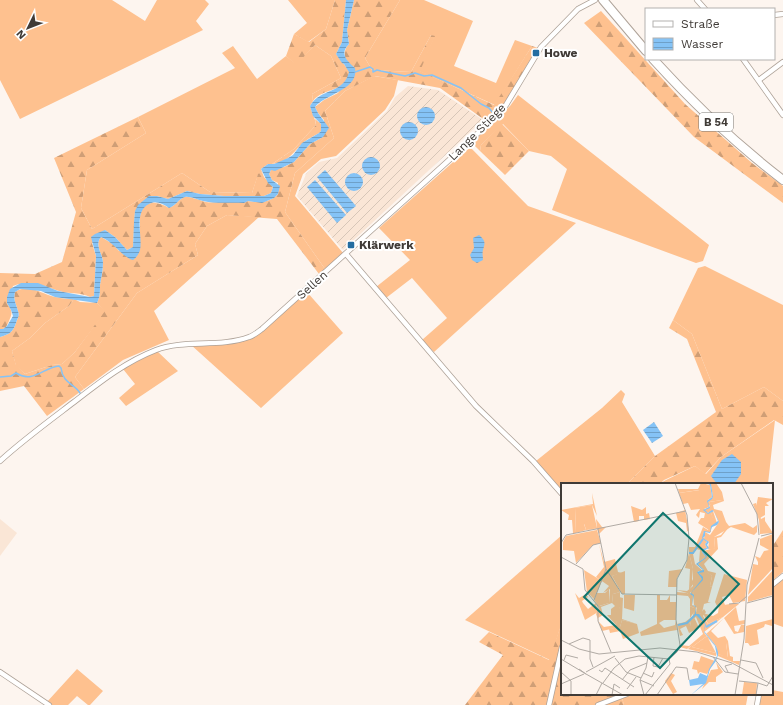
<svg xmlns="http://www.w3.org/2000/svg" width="783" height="705" font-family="'Work Sans',sans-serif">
  <defs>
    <pattern id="industrial-furrows" width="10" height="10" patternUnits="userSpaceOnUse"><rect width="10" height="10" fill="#fae6d6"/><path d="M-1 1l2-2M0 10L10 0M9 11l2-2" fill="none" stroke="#d7c6b8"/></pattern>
    <pattern id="forest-firs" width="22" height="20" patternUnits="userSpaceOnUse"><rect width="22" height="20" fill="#fec18f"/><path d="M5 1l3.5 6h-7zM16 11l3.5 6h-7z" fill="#cf9e76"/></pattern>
    <pattern id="water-rules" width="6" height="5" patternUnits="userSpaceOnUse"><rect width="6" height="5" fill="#85c3f6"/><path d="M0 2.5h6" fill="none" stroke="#6ea0c8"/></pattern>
  </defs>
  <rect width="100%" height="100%" fill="#fdf5ef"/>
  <path fill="#fae6d6" d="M0 519 17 533 0 556Z"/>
  <path fill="url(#industrial-furrows)" d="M408 86 438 90 483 120 343 250 297 196 306 174 319 162 337 158 387 111 395 97Z"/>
  <g fill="#fec18f">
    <path d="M0 0H112L145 21 157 0H205L209 4 196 21 203 30 20 119 0 80Z"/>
    <path d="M288 0H335L326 29 308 42 294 34 307 23Z"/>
    <path d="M400 0H424L473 21 454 66 496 83 515 40 532 46 495 105 419 71 434 37 431 35 411 72 372 70 365 58Z"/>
    <path d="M315 45 331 56 341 78 312 94 313 101 310 106C312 113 315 118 316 125L294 149 272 164H268L261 169 262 172 258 175 252 193 210 192 182 173 92 229 81 208 87 170 146 133 138 117 235 68 222 53 233 46 257 79 286 56 296 64Z"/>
    <path d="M374 76 398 80 394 96 385 110 336 156 321 159 303 174 295 196 343 253 325 269 285 212 295 173 334 138 325 111 345 91Z"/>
    <path d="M518 95 709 245 703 261 696 263 552 210 567 169 551 156 529 151 503 124 481 145 480 151 472 143 510 106Z"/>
    <path d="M470 147 528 206 576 223 434 352 422 340 447 318 412 278 386 298 376 287 410 260 379 228Z"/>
    <path d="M227 215 259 217 154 311 169 340 123 360 84 389 75 377 137 293 198 255 195 244 207 226Z"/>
    <path d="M705 266 783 305V401L764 387 722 409 692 334 673 320 698 268Z"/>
    <path d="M307 292 343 333 261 408 190 344 238 342 259 334Z"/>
    <path d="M74 299 80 302 97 303 106 311 75 352 62 364 52 365 25 374 16 366 12 351 30 338 45 323 69 306Z"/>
    <path d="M157 351 178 371 126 406 119 398 135 384 123 369Z"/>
    <path d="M621 390 625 394 622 402 655 456 627 484H562V491L536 461 602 408Z"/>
    <path d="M775 420 768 484H660L664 481 695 466 706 474 721 457Z"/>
    <path d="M562 535V622L550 660 465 620Z"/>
    <path d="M783 578V627L772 623V587Z"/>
    <path d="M77 669 103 691 90 705H88L77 696 68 705H50L46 703Z"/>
    <path d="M772 690 783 692V705H759L760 694H772Z"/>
    <path d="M621 694H748L746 705H624Z"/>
  </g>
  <g fill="url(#forest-firs)">
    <path d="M335 0H346L342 42 336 54 350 72C344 94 323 87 313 101L312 94 341 78 331 56 315 45 296 65 286 56 294 34 309 42 326 29Z"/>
    <path d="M354 0H400L365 58 372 70 411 72 431 35 435 36 420 71 494 105 532 46 538 48 505 103 486 121 440 88 375 76 345 91 325 111 334 138 295 173 285 212 325 269 319 274 277 219 227 215 207 226 195 244 198 255 137 293 75 377 84 389 47 416 24 386 0 391V337C10 334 13 332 16 323 17 319 20 316 18 311 16 303 13 300 15 292 29 283 41 294 55 297 61 299 68 298 74 299L69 306 45 323 30 338 12 351 16 365 25 374 52 365 62 364 75 352 105 311 97 303C100 297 100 292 100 285 101 278 103 271 103 263 103 254 94 245 101 237L113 244 119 251 140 250V216C144 199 157 201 169 208 177 205 178 199 185 197 189 196 201 201 206 202 219 204 231 202 244 203L247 201C260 202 268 204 278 194V183L272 180 269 174 271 170 284 167 294 162 310 144 323 137 324 120 318 113 315 107 324 100 338 93 354 67C345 62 341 52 349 44L347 30Z"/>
    <path d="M601 11 685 104 752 163 783 186V203L694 137 584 23Z"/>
    <path d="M138 117 146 133 87 170 81 208 92 229 182 173 210 192 252 193 258 174 262 172 264 177 273 187 271 193 264 196H224L200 194 187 191 168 199 157 196 135 211 133 247 127 250 115 237 105 230 92 243 96 256 94 296 90 297C81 292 69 294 59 291 42 286 32 279 13 286L7 303C12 311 13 312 9 321 7 325 7 327 3 329H0V273L35 274 62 262 76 212 54 158Z"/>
    <path d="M315 119 321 124V131L319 133C314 136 307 139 303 143 292 153 289 162 272 164L294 149 316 125Z"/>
    <path d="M502 124 529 151 505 175 480 151 481 145Z"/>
    <path d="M673 320 692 334 722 409 764 387 783 401V425L774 420 721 457 705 474 695 466 664 480 660 484H627L655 456 716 412 687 339 669 328Z"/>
    <path d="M783 530V572L772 581V547Z"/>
    <path d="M562 622V694H621L624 705H465L503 655 479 642 489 632 549 660Z"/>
  </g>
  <g fill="url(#water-rules)">
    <path d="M346 0H354L347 30 349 44C339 54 347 61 355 68 359 90 325 94 315 107L318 113 329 128 323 137 310 144 294 162 275 171 271 170 269 174 272 180 280 186 278 194 274 198 262 203 248 201 244 203C230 202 217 204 203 201 198 200 190 196 185 197 178 199 177 205 169 208 163 204 156 200 149 204 133 212 143 236 140 250 139 254 136 258 133 260 123 258 114 242 101 237 94 245 103 254 103 263 103 271 101 278 100 285 100 292 100 297 97 303L55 297 41 291 20 289 15 292C13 300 16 303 18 311 20 316 17 319 16 323 13 332 10 334 0 337V329H3L7 326 13 316 11 310 7 303V297L10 289 21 283H38L58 291 90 297 94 296 96 256 91 237 95 234 105 230 115 237 127 250 133 247 134 222 135 211 138 205 149 196H157L168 199 187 191 200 194 224 196H264L271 193 273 187 268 183 261 169 268 164H274L288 158 293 155 302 143 319 133 321 131V124L313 116 310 106C320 88 344 94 349 72L344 64 342 63 336 54 342 42Z"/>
    <circle cx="426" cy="116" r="9"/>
    <circle cx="409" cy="131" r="9"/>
    <circle cx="371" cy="166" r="9"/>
    <path d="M325 170 356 206 347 213 317 177Z"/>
    <circle cx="354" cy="182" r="9"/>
    <path d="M315 180 346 215 337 223 307 187Z"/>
    <path d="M479 235C486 241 485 243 483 250 482 253 483 257 483 260L477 263 472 260 470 255 474 248 473 238Z"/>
    <path d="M654 422 663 436 652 443 643 430Z"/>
    <path d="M732 454 741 462V474L734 484H717L711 476 722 460Z"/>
  </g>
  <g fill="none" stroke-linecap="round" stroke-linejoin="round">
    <g stroke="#85c3f6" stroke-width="1.5">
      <path d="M355 72 370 67 373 69V72L377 70 381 71 405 76 415 73 424 76 432 75 461 88 481 104 489 108 493 113"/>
      <path d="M0 377 11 376 16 373C33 384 44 367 59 366L61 368C63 384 74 383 80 393"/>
    </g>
    <g stroke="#aea298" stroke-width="6">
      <g id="street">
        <path d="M697 0 705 9"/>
        <path d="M774 15 783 14"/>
        <path d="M743 59 783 115"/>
        <path d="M759 80 783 62"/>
        <path d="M346 254 476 406 533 461 562 494"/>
        <path d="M0 461C23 440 49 421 74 402 100 382 125 362 156 350 185 339 219 348 249 337 253 336 258 332 262 329L468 143 506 105 541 47 578 9 595 0"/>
        <path d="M772 585 783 576"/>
        <path d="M0 672 49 705"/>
        <path d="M549 705 562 647"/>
        <path d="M598 705 627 694"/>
        <path d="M757 705 759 694"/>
      </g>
    </g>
    <g stroke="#aea298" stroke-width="10">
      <g id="highway">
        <path d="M603 0 646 51"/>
        <path d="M653 59C693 103 736 144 783 180"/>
      </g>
    </g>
    <use href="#street" stroke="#fff" stroke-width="4.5"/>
    <use href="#highway" stroke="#fff" stroke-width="8"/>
  </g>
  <g fill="#246da1" stroke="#fff" stroke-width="1.5">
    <rect x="532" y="49" width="8" height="8" rx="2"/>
    <rect x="347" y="241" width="8" height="8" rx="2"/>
  </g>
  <g text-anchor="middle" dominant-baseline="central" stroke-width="4" stroke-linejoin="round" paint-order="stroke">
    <rect fill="#fff" stroke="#797673" stroke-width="1" x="699" y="113" width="34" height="18" rx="3"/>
    <g font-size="11" font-weight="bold" fill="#403b37">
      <text x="716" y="122">B 54</text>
    </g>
    <g font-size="12" font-weight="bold" fill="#403b37" stroke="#fff" text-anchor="start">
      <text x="544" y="53">Howe</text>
      <text x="359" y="245">Klärwerk</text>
    </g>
    <g font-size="12" fill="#403b37" stroke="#fff">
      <text transform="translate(477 132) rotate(-45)">Lange Stiege</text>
      <text transform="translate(312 285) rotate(-42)">Sellen</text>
    </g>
  </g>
  <g transform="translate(561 483)">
    <rect width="212" height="212" fill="#fdf5ef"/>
    <path d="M139 7V26L130 27 127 20 122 21 118 10ZM161 9 163 18 152 22 153 26 161 28 165 39 168 43 184 40 192 45 196 42V49L193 52 170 44 153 54 154 65 151 67 147 66 148 59 143 56 144 49 149 52 158 39 148 19 161 17ZM197 14 212 16 205 20 208 23H204V32L199 35 195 24ZM31 22 36 45 32 46 23 41 25 47 15 50 14 25ZM70 23 81 27 85 24V31L88 30 89 36 83 37V33H78V38L73 39ZM144 30H150L154 40 148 47 137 40 140 35H143ZM36 47 40 60 32 62 15 80 13 68 2 67V59L5 53ZM212 51V85L187 112 192 81 197 82V79L194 73 199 75 203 68 208 67 199 62V56ZM128 70 132 86 131 96 133 100 128 107 129 86 124 85ZM122 86 116 95V104H107L108 88ZM23 87 41 98 33 116 26 109ZM144 87 151 93 149 103 151 104 147 119H150L143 121 141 130 139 131 135 130 136 125 133 122 132 108ZM212 87V112L187 119V114ZM64 88V111H61L51 93ZM163 91 186 97 184 118 172 120 168 112 161 114 164 122 156 123 154 119ZM48 106V120L38 123 33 117 36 110H44ZM59 109V124L55 142 46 132H50V126L54 123 51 120 52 111ZM116 109 126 110 130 115 129 123 133 125V129L129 135V116L127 113 116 112ZM14 110 18 115 25 111 27 114 21 118 22 120 27 126 35 120 37 129 24 137ZM63 112H74L73 128 63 125ZM96 112H99V117H106L109 112V119H115V137H103L98 140 103 145 114 142 115 137 116 147 80 153 79 149 96 141ZM174 120 178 121 162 134 147 141 142 130 152 133 157 130 158 123ZM175 124 178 138 184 137V141L173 143 174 148 177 149 180 142H184L183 149 173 151 163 135ZM133 134 138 145 128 150 125 143 119 146 122 152 119 153 117 143 128 139 130 143 129 138ZM61 137 76 141 78 150 62 156 59 148 49 150 48 146 59 144ZM148 150 165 160 167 175 157 171 155 163 146 152ZM146 153 154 163 156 171 154 163 147 155 155 170 131 164ZM140 173 154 178 146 191 139 189 137 191 136 187 131 186 133 178 138 179ZM183 199 196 200 195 212H181Z" fill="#fec18f"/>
    <path d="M140 0 149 2 151 14 147 17 148 24 143 26 147 31 139 29 138 35 135 32 139 26 138 7 118 10 117 6H137ZM146 0H155L161 9V17L148 19 153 27 147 30 143 27 149 24 147 19 152 14 150 2ZM31 10 36 33 31 22 14 25 15 50H12L11 37H7L8 32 0 27 32 21ZM195 20 200 36 204 34V38L212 50 199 51 198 37 192 21ZM124 27 128 48 119 49 126 48 125 40 117 38 115 30ZM152 28 156 40 150 43V49H143L142 54 146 59 144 61 146 65 141 69 145 74 138 79 139 67 135 66 132 71 134 81 142 88H137L141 97 129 110 132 113 131 122 135 124 134 130 136 124 135 129 139 131 143 126 145 129 142 133 147 141 162 134 143 149 144 151 136 157 144 151 146 153 131 164 155 170V173L127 166 131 162 126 166 119 164V162L128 163 142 151 135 134 129 138 130 144 128 139 117 143 119 154 116 141 124 139 132 133 133 125 129 123V115L126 110 116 107 126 108 132 103V86L128 70V64H134L142 44 147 47 150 42 153 40 150 30 147 31ZM35 36 41 44H45L38 51 36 46 25 47 23 40 29 37 32 46 36 45ZM169 43 160 54 156 55 157 66 143 81 147 88 155 90 151 104 149 103 151 93 144 88 141 103 136 104 132 108 133 112 130 111V109L142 95 138 90 143 87 137 81 145 74 142 68 154 65 153 54 160 52 163 48 162 44ZM38 61 43 79 54 76 57 89 61 90 51 93 59 109 52 111 51 120 40 124 42 132 37 135 38 139 43 144 55 142 56 129 59 124 58 114 62 115 61 136 76 141 61 137 59 144 41 148 35 131 38 125 33 117 39 123 48 120 49 106 42 110 48 103 35 94 43 84ZM163 135 150 148 157 155 164 153 167 158 169 173 172 174V178H179L178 182 157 173V171L167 174 165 160 159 162 156 156 145 151ZM212 136 211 143 204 141 203 144 196 147 198 161 189 163 187 160H184L185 143ZM155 179 162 189 155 194V199H148L141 206 150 187 157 186Z" fill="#fec18f"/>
    <path d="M110 190 114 192 110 198 116 209 112 211 104 198Z" fill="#fec18f"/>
    <path d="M145 0 150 1 152 14 151 16 147 19 149 25 144 27 147 30 151 27 153 28 158 39 156 42 151 44 149 50 144 49V53L142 55 148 59 146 62 148 65 142 68 146 73 145 75 137 81 143 87V89L138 90 142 94V97L130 110 133 112 131 122 135 123V131H138L143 138 145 142 143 148 155 163 157 169V172L155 178 149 186 145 200 130 212 142 201 129 203 128 197 137 195 139 190 146 193 148 186 156 173 154 163 143 149 144 141 134 131 135 124 131 122 132 113 129 111 141 96 136 89 142 87 135 81 145 74 141 69 142 66 146 65 144 61 146 59 141 55 143 48 149 49 150 43 157 38 153 28 147 31 142 27 148 24 146 18 151 14 149 2Z" fill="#85c3f6"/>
    <path fill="none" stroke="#85c3f6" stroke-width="2" d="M128 70H132L142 56M117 142 126 140 135 131M145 144 156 138"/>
    <path fill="none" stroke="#b1aba5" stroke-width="1" d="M180 0 196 31 198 52M37 46 45 86 61 111 116 112M200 53 212 50M0 60 5 52 125 28M0 74 22 86 24 107 37 123V138L50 169M15 81 32 62 40 60M33 117 45 86M186 120 212 113M168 121 178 120 186 113M0 157 18 166 38 171 99 165 136 169 171 180 212 202M8 161 22 155 29 157V176L32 184M93 174 92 183 97 184M152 174 164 189 177 191M54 175 65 189 80 195M0 176 25 191 18 186M108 176 116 169 119 162 115 137 116 96 126 77 128 55 126 32 114 0M3 177 5 172 17 175M180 177 195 180 202 195M99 186 97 184 102 175M38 187 41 189 44 185 73 204M0 189 10 198V212M25 189 54 173M167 189 164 183 171 181M82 190 91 194 93 189M25 191 62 212M61 197 69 187 86 180M79 197 93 203M178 198 197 200 195 212M42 200 53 185 64 176 78 173 108 176M197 200 206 203 212 193M0 201 23 191M66 206 75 194M35 212 41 200M51 212 53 201 59 205M83 212 79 197 85 185 87 174M84 212 109 181 108 176M96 212 115 184 126 185 128 197M174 212 183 156 186 102 198 55"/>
    <path fill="#0f766e" fill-opacity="0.15" stroke="#0f766e" stroke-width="2" d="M102 30 178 101 99 185 23 114Z"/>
    <rect width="212" height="212" fill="none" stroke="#403b37" stroke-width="2"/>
  </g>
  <rect x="645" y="8" width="130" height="52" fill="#ffffff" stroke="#b3b1af"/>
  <rect x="653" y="21" width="20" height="6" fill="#ffffff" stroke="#b3b1af"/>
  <text x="681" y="28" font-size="12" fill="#403b37">Straße</text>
  <rect x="653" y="38" width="20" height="12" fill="url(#water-rules)" stroke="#b3b1af"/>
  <text x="681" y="48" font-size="12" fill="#403b37">Wasser</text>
  <g transform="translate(28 28) rotate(227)" stroke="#ffffff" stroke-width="3" paint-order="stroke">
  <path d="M0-3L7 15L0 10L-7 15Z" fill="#403b37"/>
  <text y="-6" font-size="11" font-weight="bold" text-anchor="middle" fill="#403b37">N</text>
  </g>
</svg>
